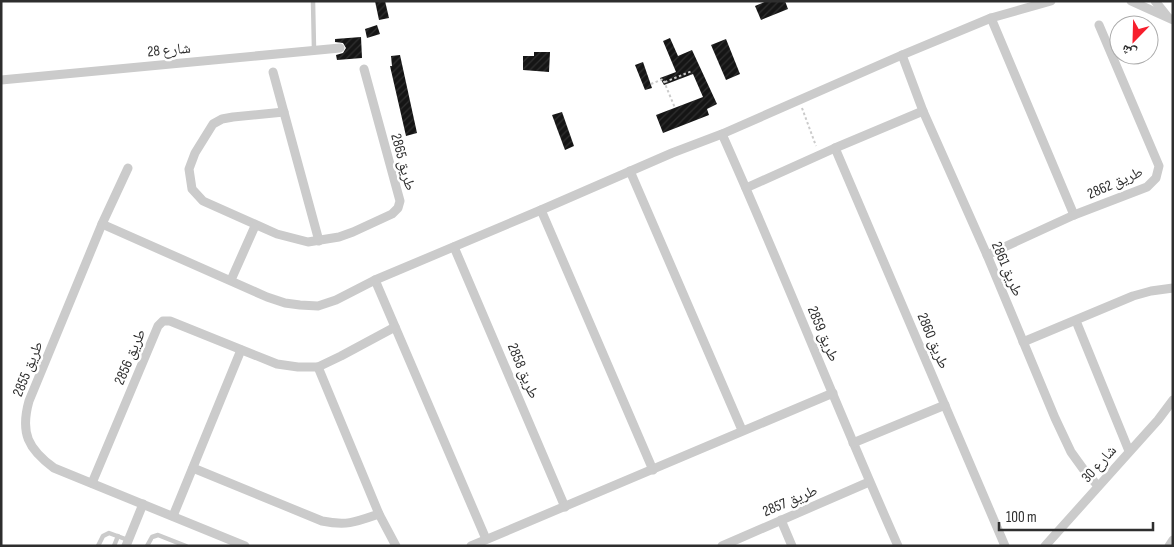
<svg xmlns="http://www.w3.org/2000/svg" width="1174" height="547" font-family="'Sofia Sans Condensed','Noto Naskh Arabic',sans-serif">
  <defs>
    <pattern id="building-hatch" width="6" height="6" patternUnits="userSpaceOnUse" patternTransform="scale(1.25)"><rect width="6" height="6" fill="#151515"/><path d="M-1 1l2-2M0 6l6-6M5 7l2-2" fill="none" stroke="#2f2f2f"/></pattern>
  </defs>
  <rect width="100%" height="100%" fill="#fff"/>
  <g fill="url(#building-hatch)">
    <path d="M375 1H385L389 18 379 20Z"/>
    <path d="M767 1H785L788 9 761 20 755 6Z"/>
    <path d="M377 25 380 34 367 38 365 29Z"/>
    <path d="M361 37 362 58 337 60 336 55 343 53 346 48 343 43 335 42V39Z"/>
    <path d="M670 38 678 56 692 50 717 104 707 109 709 115 663 133 656 115 703 97 693 74 664 85 660 78 676 72 663 41Z"/>
    <path d="M726 39 740 74 726 80 711 45Z"/>
    <path d="M534 52H550L549 72 523 70V56H534Z"/>
    <path d="M400 55 417 133 406 136 390 66H392L391 56Z"/>
    <path d="M643 62 652 88 645 90 635 65Z"/>
    <path d="M562 112 574 146 565 150 552 115Z"/>
  </g>
  <g fill="none" stroke-linecap="round" stroke-linejoin="round">
    <g stroke="#cbcbcb" stroke-width="2" stroke-dasharray="2.5 2.5" stroke-linecap="butt">
      <path d="M665 82 692 71"/>
      <path d="M651 84 663 79 675 108"/>
      <path d="M802 108 816 146"/>
    </g>
    <g stroke="#cbcbcb" stroke-width="4.5">
      <path d="M313 1 314 49"/>
      <path d="M98 546 103 536 109 533 128 540"/>
      <path d="M114 546 118 536"/>
      <path d="M147 546 152 537 158 535 186 546"/>
    </g>
    <g stroke="#cbcbcb" stroke-width="9">
      <path d="M1131 1 1173 20"/>
      <path d="M1155 1 1167 16"/>
      <path d="M991 18 1074 215"/>
      <path d="M902 55 923 111 987 255 1055 418 1071 452 1084 470 1098 486"/>
      <path d="M273 72 319 241"/>
      <path d="M1 80 340 48"/>
      <path d="M284 112 233 117 222 119 213 124 195 153 189 169 192 189 203 201 277 234 308 242 339 237 353 232 392 214 398 208 400 201 364 69"/>
      <path d="M722 134C783 270 837 409 898 546"/>
      <path d="M835 148 1005 546"/>
      <path d="M128 168 102 224 29 401C20 433 28 449 54 468L245 546"/>
      <path d="M630 171 742 430"/>
      <path d="M746 188 835 148 923 111"/>
      <path d="M541 210 653 470"/>
      <path d="M102 224 267 297 285 303 300 305 318 306 336 300 375 280 541 210 672 153 722 134 902 55 991 18 1051 1"/>
      <path d="M454 247 565 507"/>
      <path d="M987 255 1074 215 1147 187 1156 178 1159 166 1099 25"/>
      <path d="M231 280 255 226"/>
      <path d="M375 280 486 539"/>
      <path d="M1076 321 1129 451"/>
      <path d="M1023 342 1133 296 1151 291 1173 288"/>
      <path d="M318 367 379 514 396 546"/>
      <path d="M853 443 945 405"/>
      <path d="M193 468 322 521C347 526 356 522 379 514"/>
      <path d="M92 483 158 326 163 321H170L277 364 298 367H318L341 356 395 327"/>
      <path d="M173 516 241 350"/>
      <path d="M781 520 792 546"/>
      <path d="M126 546 143 504"/>
      <path d="M471 546 833 393"/>
      <path d="M722 546 869 482"/>
      <path d="M1045 546 1158 420 1173 400"/>
      <path d="M1169 546 1173 540"/>
    </g>
  </g>
  <g text-anchor="middle" dominant-baseline="central" stroke-width="5" stroke-linejoin="round" paint-order="stroke">
    <g font-size="15" fill="#2e2e2e" stroke="#fff">
      <text transform="translate(169 50) rotate(-5)">شارع 28</text>
      <text transform="translate(403 162) rotate(75)">طريق 2865</text>
      <text transform="translate(1115 183) rotate(-24)">طريق 2862</text>
      <text transform="translate(1007 269) rotate(67)">طريق 2861</text>
      <text transform="translate(823 334) rotate(67)">طريق 2859</text>
      <text transform="translate(933 341) rotate(67)">طريق 2860</text>
      <text transform="translate(130 357) rotate(-67)">طريق 2856</text>
      <text transform="translate(28 369) rotate(-68)">طريق 2855</text>
      <text transform="translate(523 371) rotate(67)">طريق 2858</text>
      <text transform="translate(1099 464) rotate(-48)">شارع 30</text>
      <text transform="translate(790 501) rotate(-23)">طريق 2857</text>
    </g>
  </g>
  <rect width="1174" height="547" fill="none" stroke="#2e2e2e" stroke-width="5"/>
  <g transform="translate(1134 40) rotate(203)"><circle r="24" fill="#ffffff" stroke="#ababab"/>
  <path d="M0-4L9 19L0 12L-9 19Z" fill="#f71e2c"/>
  <text y="-8" font-size="14" font-weight="bold" text-anchor="middle" fill="#2e2e2e">ش</text>
  </g>
  <path d="M999 522v8h154v-8" fill="none" stroke="#2e2e2e" stroke-width="2.5"/>
  <text x="1006" y="522" font-size="15" fill="#2e2e2e" stroke="#ffffff" stroke-width="4" paint-order="stroke">100 m</text>
</svg>
